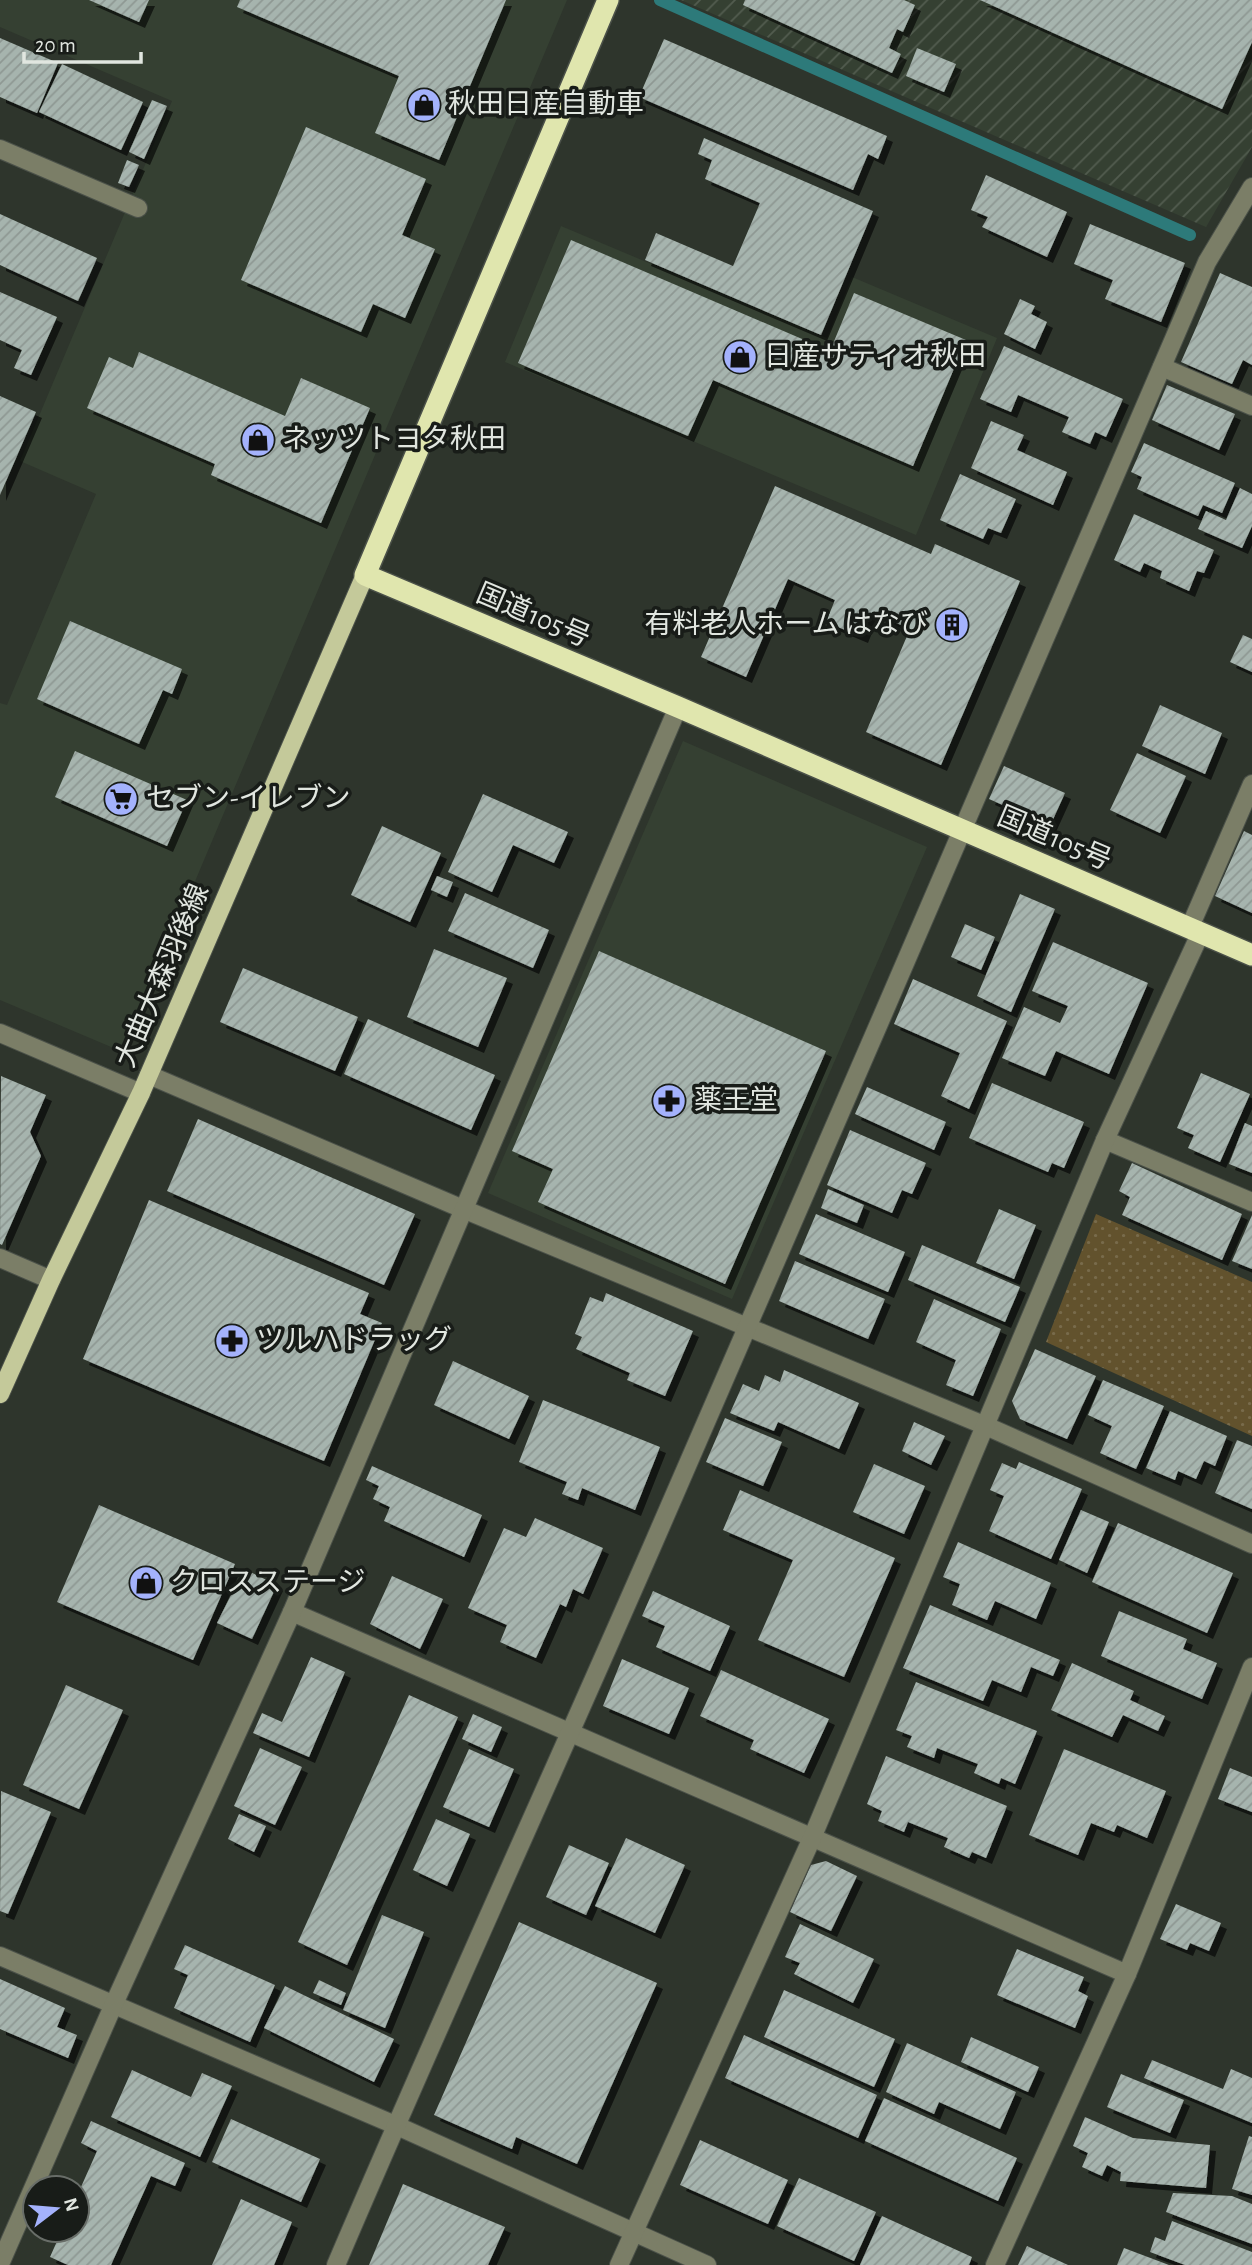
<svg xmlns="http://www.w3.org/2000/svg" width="1252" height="2265" font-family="'Alegreya Sans','Noto Sans JP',sans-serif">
  <defs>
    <pattern id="industrial-furrows" width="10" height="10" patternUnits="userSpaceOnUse" patternTransform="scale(1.75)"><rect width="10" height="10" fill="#354032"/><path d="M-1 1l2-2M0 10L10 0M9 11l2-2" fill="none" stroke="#525c4f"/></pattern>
    <pattern id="park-dots" width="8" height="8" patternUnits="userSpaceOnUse" patternTransform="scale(1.75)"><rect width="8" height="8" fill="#62522d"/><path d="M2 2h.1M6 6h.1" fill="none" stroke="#786b4b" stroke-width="1.8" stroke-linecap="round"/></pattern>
    <pattern id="building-hatch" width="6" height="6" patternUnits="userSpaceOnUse" patternTransform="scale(1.75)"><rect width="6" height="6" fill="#a6b4ae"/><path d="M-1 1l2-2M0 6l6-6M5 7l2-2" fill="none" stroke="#8e9893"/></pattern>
    <filter id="shadow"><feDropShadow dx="6" dy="6" stdDeviation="0" flood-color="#0009"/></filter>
  </defs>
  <rect width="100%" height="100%" fill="#2e352c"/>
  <g fill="#354032">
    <path d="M0 0H567L123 1052 0 1000V703L7 705 96 494 20 461 172 101 0 27Z"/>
    <path d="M561 226 827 338 852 277 997 338 916 535 505 362Z"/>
    <path d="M683 741 927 847 732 1299 488 1193Z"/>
  </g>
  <path fill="url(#industrial-furrows)" d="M681 0H1252V147L1206 227Z"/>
  <path fill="url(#park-dots)" d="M1096 1214 1252 1282V1436L1046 1342Z"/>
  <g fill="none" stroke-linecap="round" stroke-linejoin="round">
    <path stroke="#2d7a7a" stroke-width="12" d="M660 0 1190 235"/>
  </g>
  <g fill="url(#building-hatch)" filter="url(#shadow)">
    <path d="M89 0H149L139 22Z"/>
    <path d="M240 0H506L439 160 375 133 399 76 237 7Z"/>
    <path d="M745 0H904L915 5 903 32 897 29 889 48 901 54 892 73 743 5Z"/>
    <path d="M980 0H1252V42L1222 109Z"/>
    <path d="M0 38 58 63 37 113 0 97Z"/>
    <path d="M664 39 887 136 878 159 868 154 853 190 639 97Z"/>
    <path d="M917 48 956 64 944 92 906 76Z"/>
    <path d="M62 64 143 102 121 150 39 112Z"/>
    <path d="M152 100 167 106 144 159 129 152Z"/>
    <path d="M306 127 426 179 402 235 435 249 405 318 373 304 361 332 241 280Z"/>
    <path d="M704 138 873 211 821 335 645 260 656 233 733 266 760 203 705 179 712 160 698 154Z"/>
    <path d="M127 160 139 165 129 187 118 183Z"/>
    <path d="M986 175 1067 212 1047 257 982 227 988 217 971 210Z"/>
    <path d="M0 214 97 258 78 301 0 265Z"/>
    <path d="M1090 224 1185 263 1161 322 1105 299 1113 280 1074 264Z"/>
    <path d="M571 240 830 351 854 293 966 340 913 466 713 380 688 436 518 363Z"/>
    <path d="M1220 273 1252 287V365L1243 360 1232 384 1181 362Z"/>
    <path d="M0 292 57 317 31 375 14 368 22 350 0 340Z"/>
    <path d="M1020 299 1035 306 1031 314 1047 322 1035 349 1004 334Z"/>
    <path d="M1004 346 1123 399 1106 437 1095 432 1090 444 1062 432 1069 417 1018 395 1011 412 980 399Z"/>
    <path d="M139 352 285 416 301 378 370 408 321 523 211 475 215 464 87 408 109 357 133 368Z"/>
    <path d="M1167 385 1235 414 1219 450 1152 420Z"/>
    <path d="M0 396 36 412 0 495Z"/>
    <path d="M991 421 1024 435 1017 450 1067 472 1053 505 971 468Z"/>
    <path d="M1144 443 1235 483 1222 513 1203 505 1198 516 1137 489 1142 477 1131 472Z"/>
    <path d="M960 474 1016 499 1001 533 988 528 983 539 940 520Z"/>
    <path d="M775 486 931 554 935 544 1020 581 941 765 866 732 910 629 872 612 862 637 826 622 835 600 788 579 746 677 701 657Z"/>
    <path d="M1240 488 1252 494V526L1242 548 1198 529 1206 511 1226 520Z"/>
    <path d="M1134 514 1214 550 1204 573 1197 571 1189 591 1160 578 1162 571 1144 563 1140 572 1114 560Z"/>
    <path d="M70 621 182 669 172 694 163 690 139 744 37 699Z"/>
    <path d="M1243 635 1252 639V672L1230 662Z"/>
    <path d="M1160 705 1222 733 1205 774 1142 746Z"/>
    <path d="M75 751 187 800 167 846 55 797Z"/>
    <path d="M1137 753 1186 776 1160 833 1110 810Z"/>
    <path d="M1004 766 1065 793 1050 826 989 799Z"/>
    <path d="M483 794 568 832 554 863 513 845 492 892 448 872Z"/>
    <path d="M382 826 441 853 410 922 351 895Z"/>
    <path d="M1244 831 1252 835V913L1215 896Z"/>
    <path d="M437 876 453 882 447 897 431 890Z"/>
    <path d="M465 893 549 930 533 968 448 931Z"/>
    <path d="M1020 894 1055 909 1011 1012 977 996Z"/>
    <path d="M965 924 995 937 981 970 951 957Z"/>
    <path d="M1053 942 1148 983 1109 1074 1056 1051 1045 1076 1002 1058 1024 1007 1060 1023 1068 1006 1032 991Z"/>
    <path d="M434 949 507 978 478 1047 407 1017Z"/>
    <path d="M599 951 826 1051 725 1284 538 1202 553 1169 512 1151Z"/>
    <path d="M243 968 358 1017 335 1071 220 1022Z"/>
    <path d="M913 979 1007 1021 969 1109 941 1096 960 1053 894 1024Z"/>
    <path d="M368 1019 495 1075 471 1130 344 1074Z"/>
    <path d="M1201 1073 1250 1094 1220 1162 1188 1148 1194 1135 1177 1128Z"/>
    <path d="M1 1076 46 1095 30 1132 41 1156 2 1245 0 1244Z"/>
    <path d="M992 1083 1084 1122 1064 1168 1052 1163 1048 1172 969 1138Z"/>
    <path d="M867 1087 946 1122 934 1150 855 1114Z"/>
    <path d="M198 1119 415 1214 384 1285 167 1191Z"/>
    <path d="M1245 1123 1252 1126V1173L1229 1164Z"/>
    <path d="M850 1130 926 1163 912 1194 902 1190 892 1213 827 1185Z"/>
    <path d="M1132 1163 1242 1214 1222 1260 1122 1215 1130 1197 1119 1191Z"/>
    <path d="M828 1189 864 1205 857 1223 821 1208Z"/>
    <path d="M149 1200 369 1293 360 1314 382 1323 324 1461 83 1359Z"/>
    <path d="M999 1209 1036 1225 1014 1279 976 1263Z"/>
    <path d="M816 1214 905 1252 888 1292 799 1254Z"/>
    <path d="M1252 1215V1269L1232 1261Z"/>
    <path d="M922 1245 1020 1287 1005 1322 908 1280Z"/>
    <path d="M795 1261 885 1299 868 1339 779 1301Z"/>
    <path d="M606 1293 693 1331 665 1396 627 1380 630 1373 576 1349 582 1337 575 1334 590 1297 603 1302Z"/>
    <path d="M934 1299 1001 1329 973 1396 946 1385 956 1360 916 1342Z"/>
    <path d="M1035 1349 1096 1376 1067 1439 1020 1419 1012 1401Z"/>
    <path d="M453 1361 529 1396 509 1439 434 1405Z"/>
    <path d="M784 1370 859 1403 839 1449 778 1422 774 1431 730 1413 743 1384 759 1391 765 1375 780 1382Z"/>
    <path d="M1103 1380 1164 1406 1136 1469 1100 1453 1112 1426 1088 1415Z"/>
    <path d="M543 1400 660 1447 635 1510 582 1488 578 1500 562 1494 567 1482 519 1462Z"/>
    <path d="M1170 1411 1227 1436 1215 1466 1204 1461 1196 1479 1178 1471 1175 1480 1146 1468Z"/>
    <path d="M725 1418 782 1442 763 1486 706 1462Z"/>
    <path d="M914 1422 945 1436 931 1465 902 1451Z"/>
    <path d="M1237 1440 1252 1446V1509L1215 1493Z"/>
    <path d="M1019 1462 1082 1489 1051 1559 989 1531 1004 1496 990 1490 1002 1463 1016 1469Z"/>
    <path d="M874 1464 925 1486 904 1534 853 1512Z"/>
    <path d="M372 1466 482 1515 464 1557 384 1521 390 1507 373 1499 379 1486 366 1480Z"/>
    <path d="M740 1490 895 1558 844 1677 758 1640 793 1560 723 1530Z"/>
    <path d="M99 1505 235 1564 193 1660 57 1602Z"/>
    <path d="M1081 1510 1109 1522 1087 1573 1059 1560Z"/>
    <path d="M535 1518 603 1548 583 1594 573 1589 566 1607 560 1604 536 1658 500 1642 507 1625 468 1608 504 1528 526 1537Z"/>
    <path d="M1118 1523 1233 1573 1207 1633 1092 1582Z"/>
    <path d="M958 1542 1051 1583 1036 1619 995 1601 987 1620 952 1605 960 1584 943 1577Z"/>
    <path d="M244 1569 277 1585 252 1639 217 1623Z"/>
    <path d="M392 1576 443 1599 420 1649 370 1624Z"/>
    <path d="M653 1591 730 1626 710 1671 656 1647 665 1626 642 1616Z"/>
    <path d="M930 1605 1060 1660 1053 1676 1031 1667 1021 1692 992 1680 983 1701 903 1668Z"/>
    <path d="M1119 1611 1187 1639 1183 1649 1217 1663 1202 1699 1101 1656Z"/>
    <path d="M311 1657 345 1672 309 1757 253 1733 262 1713 282 1722Z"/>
    <path d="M622 1659 689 1688 669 1734 603 1706Z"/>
    <path d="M1072 1663 1134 1691 1130 1700 1165 1716 1158 1731 1123 1715 1112 1737 1051 1710Z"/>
    <path d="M721 1670 829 1719 804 1773 750 1749 754 1740 700 1716Z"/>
    <path d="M916 1682 1037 1731 1015 1784 1001 1778 999 1784 974 1773 978 1764 937 1748 934 1758 907 1747 912 1736 896 1730Z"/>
    <path d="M66 1685 123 1710 79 1809 23 1785Z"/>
    <path d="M409 1695 458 1717 347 1965 298 1942Z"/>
    <path d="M473 1714 502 1727 491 1752 462 1739Z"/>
    <path d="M260 1748 302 1767 275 1825 234 1806Z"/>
    <path d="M469 1749 514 1769 489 1827 443 1807Z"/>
    <path d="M1064 1749 1166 1791 1147 1838 1117 1825 1114 1832 1091 1823 1078 1855 1029 1835Z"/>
    <path d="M886 1756 1007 1806 986 1858 972 1852 969 1858 944 1847 948 1838 908 1822 904 1832 878 1821 882 1811 867 1804Z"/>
    <path d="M1230 1768 1252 1777V1812L1218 1799Z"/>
    <path d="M1 1791 51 1812 8 1914 0 1911Z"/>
    <path d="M239 1814 266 1826 254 1852 228 1839Z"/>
    <path d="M436 1819 470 1834 447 1886 413 1870Z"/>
    <path d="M626 1838 685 1865 655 1933 595 1906Z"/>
    <path d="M569 1845 609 1863 586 1915 546 1897Z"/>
    <path d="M826 1861 857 1876 831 1931 790 1912 811 1865Z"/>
    <path d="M1176 1904 1221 1923 1209 1951 1190 1943 1187 1950 1160 1939Z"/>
    <path d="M382 1915 424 1932 385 2028 343 2010Z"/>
    <path d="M519 1922 657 1983 577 2164 516 2137 512 2149 434 2115Z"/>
    <path d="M800 1924 874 1959 853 2003 794 1974 800 1963 785 1957Z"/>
    <path d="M185 1945 275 1985 250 2042 174 2008 188 1975 174 1969Z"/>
    <path d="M1017 1949 1084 1977 1078 1991 1088 1996 1075 2028 997 1995Z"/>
    <path d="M0 1979 65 2008 57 2027 77 2035 68 2058 0 2029Z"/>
    <path d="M319 1980 346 1993 341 2005 313 1993Z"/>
    <path d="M285 1986 394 2039 374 2082 264 2028Z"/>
    <path d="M784 1990 895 2039 874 2087 764 2037Z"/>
    <path d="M744 2035 877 2095 858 2138 725 2078Z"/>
    <path d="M971 2037 1039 2067 1028 2092 961 2062Z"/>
    <path d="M907 2043 1016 2092 1000 2129 939 2102 934 2114 886 2092Z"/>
    <path d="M1152 2060 1223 2089 1231 2069 1252 2078V2123L1144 2078Z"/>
    <path d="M132 2070 191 2097 202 2073 232 2086 200 2157 111 2117Z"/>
    <path d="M1121 2074 1184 2100 1170 2133 1107 2107Z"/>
    <path d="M884 2098 1017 2158 998 2201 865 2141Z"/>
    <path d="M1085 2117 1133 2138 1210 2145 1206 2188 1120 2181 1121 2172 1107 2165 1102 2176 1082 2167 1088 2153 1073 2146Z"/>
    <path d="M231 2119 320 2159 301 2202 212 2162Z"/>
    <path d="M91 2121 185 2163 175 2186 151 2176 111 2265H68L50 2257 62 2230H77V2196L97 2151 81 2143Z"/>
    <path d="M1249 2136 1252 2137V2195L1232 2189Z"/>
    <path d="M700 2140 788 2180 768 2224 680 2185Z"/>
    <path d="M799 2178 876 2212 854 2261 777 2226Z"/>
    <path d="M403 2184 505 2227 488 2265H369Z"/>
    <path d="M1173 2193 1232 2196 1252 2204V2244L1166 2212Z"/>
    <path d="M241 2199 292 2222 274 2265H212Z"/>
    <path d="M882 2216 972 2257 969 2265H860Z"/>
    <path d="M1172 2221 1252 2252V2265H1185L1150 2252 1155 2237 1165 2241Z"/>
    <path d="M1027 2246 1068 2265H1018Z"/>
    <path d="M1124 2248 1169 2265H1117Z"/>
  </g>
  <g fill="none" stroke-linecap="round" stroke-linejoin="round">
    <g stroke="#4b5149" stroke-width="20">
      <g id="minor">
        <path d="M0 149 138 208"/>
        <path d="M1162 367 1252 406"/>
        <path d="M1190 927 1252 784"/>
        <path d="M0 1033 141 1093"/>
        <path d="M149 1075 463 1209 986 1426 1252 1544"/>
        <path d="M1105 1140 1252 1202"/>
        <path d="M0 1258 51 1280"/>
        <path d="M292 1612 1127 1974"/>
        <path d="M0 1956 395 2125 707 2265"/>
        <path d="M0 2264 113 2006 292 1612 678 707"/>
        <path d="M336 2265C439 2023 549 1783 654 1542 840 1116 1023 689 1207 262L1252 187"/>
        <path d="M619 2265 812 1838 1105 1140 1201 932"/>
        <path d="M995 2265 1127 1974 1252 1667"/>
      </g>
    </g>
    <g stroke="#4b5149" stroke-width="20">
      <path id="major" d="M0 1394 51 1280 141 1093 365 575"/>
    </g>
    <g stroke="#4b5149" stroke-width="24">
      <path id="highway" d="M608 0 365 575 678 707 1252 955"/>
    </g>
    <use href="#minor" stroke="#7b7e67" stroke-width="18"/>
    <use href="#major" stroke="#c4c99a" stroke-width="18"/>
    <use href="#highway" stroke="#e0e6ae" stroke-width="21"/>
  </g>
  <defs>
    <g id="shop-disc" transform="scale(1.75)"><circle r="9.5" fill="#a4b2fc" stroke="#181c18"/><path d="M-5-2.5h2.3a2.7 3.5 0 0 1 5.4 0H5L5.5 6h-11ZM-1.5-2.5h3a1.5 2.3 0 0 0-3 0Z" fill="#111"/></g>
    <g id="building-disc" transform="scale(1.75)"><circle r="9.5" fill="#a4b2fc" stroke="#181c18"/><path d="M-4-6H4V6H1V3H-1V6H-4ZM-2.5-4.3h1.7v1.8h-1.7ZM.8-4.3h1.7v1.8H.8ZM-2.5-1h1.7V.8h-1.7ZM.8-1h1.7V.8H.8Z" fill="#111"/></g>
    <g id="supermarket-disc" transform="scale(1.75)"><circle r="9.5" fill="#a4b2fc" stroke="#181c18"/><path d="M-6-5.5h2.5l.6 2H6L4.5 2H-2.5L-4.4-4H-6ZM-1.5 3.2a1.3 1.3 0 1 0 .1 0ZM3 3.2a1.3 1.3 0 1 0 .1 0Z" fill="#111"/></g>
    <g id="pharmacy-disc" transform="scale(1.75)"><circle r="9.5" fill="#a4b2fc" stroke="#181c18"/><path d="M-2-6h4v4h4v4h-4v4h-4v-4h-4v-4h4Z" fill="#111"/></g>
  </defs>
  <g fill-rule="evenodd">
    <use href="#shop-disc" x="424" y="105"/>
    <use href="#shop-disc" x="740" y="357"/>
    <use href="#shop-disc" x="258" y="440"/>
    <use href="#building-disc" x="952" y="625"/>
    <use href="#supermarket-disc" x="121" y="799"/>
    <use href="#pharmacy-disc" x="669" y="1101"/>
    <use href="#pharmacy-disc" x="232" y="1341"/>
    <use href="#shop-disc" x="146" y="1583"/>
  </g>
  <g text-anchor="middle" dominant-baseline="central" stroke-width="7" stroke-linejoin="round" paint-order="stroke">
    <g font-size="28" fill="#e1e6e0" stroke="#181c18" text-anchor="start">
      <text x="448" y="105">秋田日産自動車</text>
      <text x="764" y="357">日産サティオ秋田</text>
      <text x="282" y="440">ネッツトヨタ秋田</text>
      <text x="928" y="625" text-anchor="end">有料老人ホーム はなび</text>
      <text x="146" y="799">セブン-イレブン</text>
      <text x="694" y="1101">薬王堂</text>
      <text x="256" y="1341">ツルハドラッグ</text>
      <text x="170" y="1583">クロスステージ</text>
    </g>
    <g font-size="28" fill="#e1e6e0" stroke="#181c18">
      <text transform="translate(533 616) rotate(23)">国道105号</text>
      <text transform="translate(1054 839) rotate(23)">国道105号</text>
      <text transform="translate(163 976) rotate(-67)">大曲大森羽後線</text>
    </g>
  </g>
  <g transform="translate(56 2209) rotate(74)"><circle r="33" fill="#181c18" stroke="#686d68" stroke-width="2"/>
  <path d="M0-5L12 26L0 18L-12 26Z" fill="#a4b2fc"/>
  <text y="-10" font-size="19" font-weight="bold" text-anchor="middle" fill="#e1e6e0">N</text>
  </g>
  <path d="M24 52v10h117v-10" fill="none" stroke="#e1e6e0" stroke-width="3.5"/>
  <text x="35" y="52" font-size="21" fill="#e1e6e0" stroke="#181c18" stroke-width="5" paint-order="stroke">20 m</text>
</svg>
